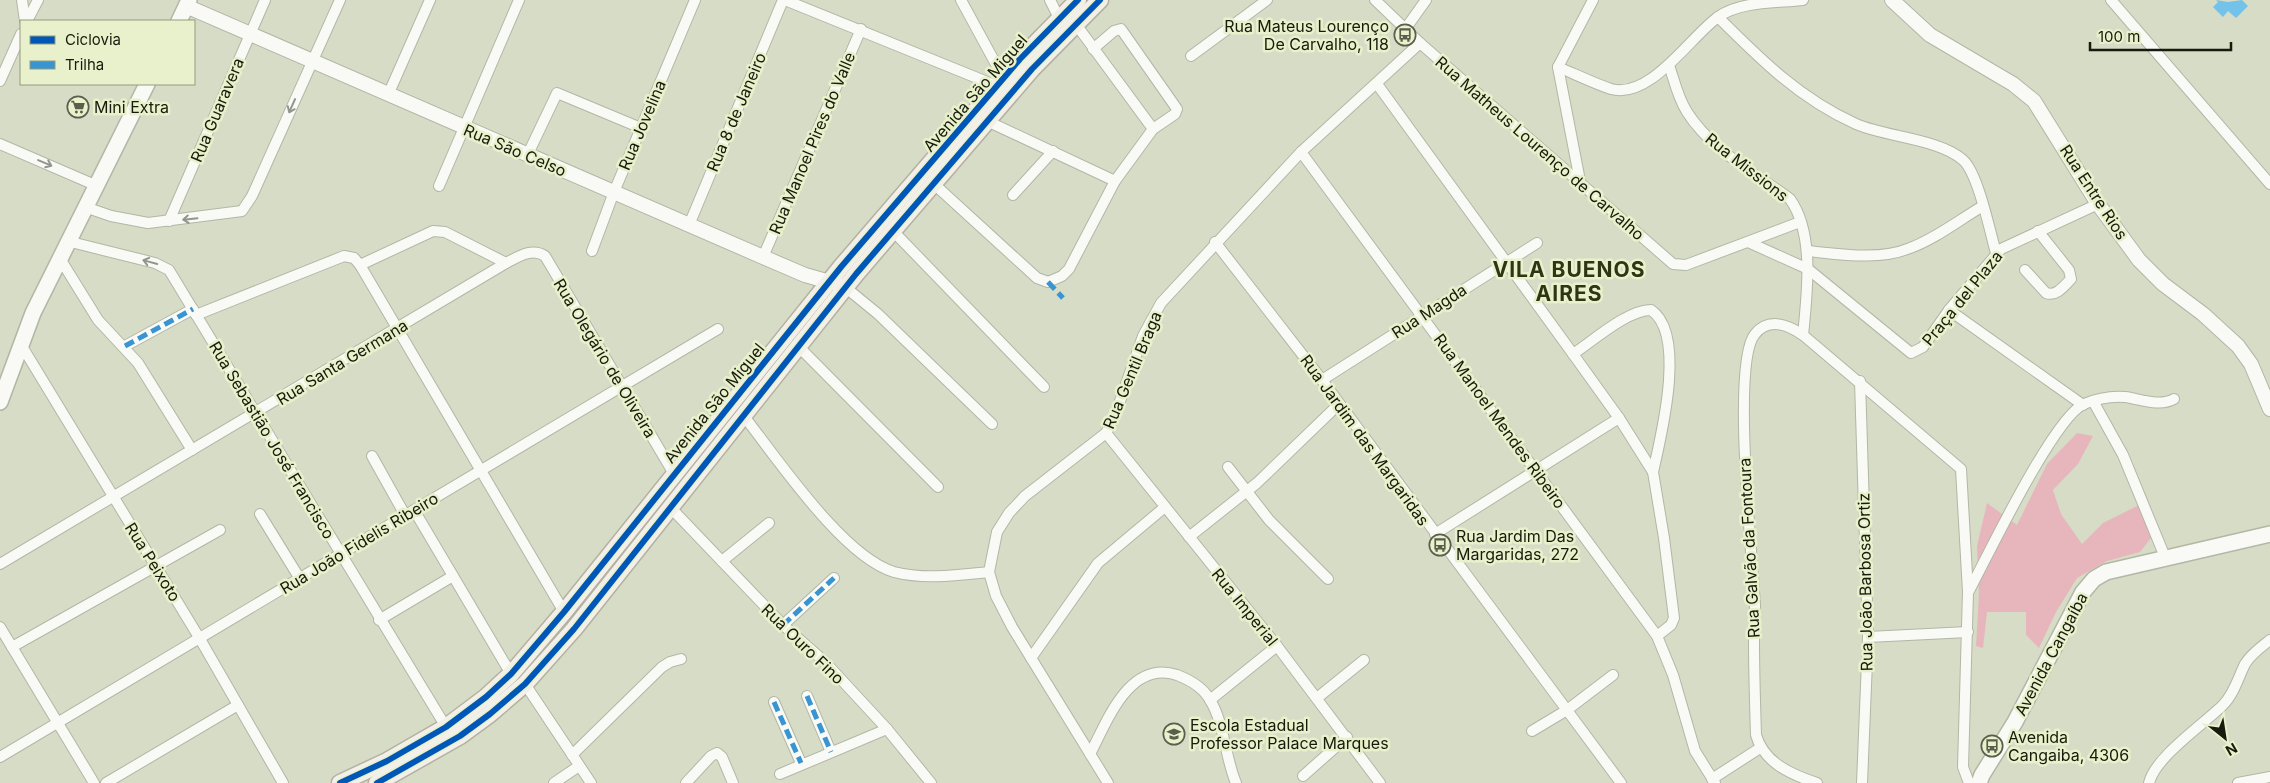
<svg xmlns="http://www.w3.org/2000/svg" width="2270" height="783" font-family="Inter,sans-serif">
  <rect width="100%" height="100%" fill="#d6dcc6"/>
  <path fill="#e7b6bd" d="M2077 433 2093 436 2078 464 2053 490 2061 514 2082 544 2103 523 2139 505 2151 538 2140 552 2107 561 2077 578 2056 612 2039 648 2026 635V612H1987L1983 648 1976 646 1979 593 1977 546 1987 503 2017 525 2047 464Z"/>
  <path fill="#73c2e9" d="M2216 0 2228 2 2242 0 2248 6 2236 18 2228 11 2223 17 2213 7 2218 2Z"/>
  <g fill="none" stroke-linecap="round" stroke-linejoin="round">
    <g stroke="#b2b7a6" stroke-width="12">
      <g id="minor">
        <path d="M22 0 25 21"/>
        <path d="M785 0 997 86"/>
        <path d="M961 0 1004 79"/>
        <path d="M1050 0 1059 18"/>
        <path d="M1375 0 1420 43 1673 264 1686 265 1800 222"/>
        <path d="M2111 0 2270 184"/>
        <path d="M1718 17C1760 59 1800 99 1856 124 1886 137 1940 139 1963 160 1978 173 1990 232 1996 253"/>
        <path d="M27 21 38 0"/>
        <path d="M1075 23 1153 129"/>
        <path d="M1406 28 1426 0"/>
        <path d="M1191 56 1267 0"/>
        <path d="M1669 65C1674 80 1678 98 1687 112 1711 150 1755 173 1790 199 1815 234 1807 294 1803 335"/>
        <path d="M1558 67C1575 74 1593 83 1611 89 1650 100 1690 37 1718 17 1740 1 1777 3 1803 0"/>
        <path d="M0 81 21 34"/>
        <path d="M1377 84 1573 354 1619 418 1653 472 1664 538 1674 618 1671 625 1657 636"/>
        <path d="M388 95 430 0"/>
        <path d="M987 121 1115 181"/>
        <path d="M0 144 95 185"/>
        <path d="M1301 152 1657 636 1673 675 1695 751 1715 783"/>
        <path d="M527 156 557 93 641 128"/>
        <path d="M1580 181 1558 67 1593 0"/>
        <path d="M934 184 1037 278 1048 282 1062 276 1069 269 1115 181 1153 129 1175 114 1177 109 1121 29 1114 31 1093 49"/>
        <path d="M439 186 519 0"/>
        <path d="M1013 195 1053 151"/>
        <path d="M85 207 111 216 148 223 242 211 252 196 340 0"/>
        <path d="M169 221 265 0"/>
        <path d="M689 225 783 0"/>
        <path d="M893 231 1044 387"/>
        <path d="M67 241 155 263 169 270 446 727"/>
        <path d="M1215 242 1322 380 1621 783"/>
        <path d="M1748 242 1808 269 1911 353 1923 347 1949 310 2001 249 2098 204"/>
        <path d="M592 251 614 192 695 0"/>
        <path d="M1807 251C1839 254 1879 261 1910 248 1935 239 1959 220 1983 206"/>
        <path d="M59 257 98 320 138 363 192 450"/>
        <path d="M763 257 861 29"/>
        <path d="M360 265 564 612"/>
        <path d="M2025 270 2046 293C2056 297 2064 286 2071 279L2069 270 2038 231"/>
        <path d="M845 287 878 314 992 424"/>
        <path d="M1949 310 2083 405"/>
        <path d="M196 315 344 256 354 258 360 265 433 231 445 232 506 263"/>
        <path d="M20 343 200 639 283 783"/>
        <path d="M125 346 193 309"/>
        <path d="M798 346 938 487"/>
        <path d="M1573 354C1593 341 1627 310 1651 310 1687 334 1661 436 1653 472"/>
        <path d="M1322 380 1537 243"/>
        <path d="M1860 381 1868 637 1862 783"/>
        <path d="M2093 401 2123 455 2165 557"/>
        <path d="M743 415C777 458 843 557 894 572 924 580 959 575 989 572"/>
        <path d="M1106 433 1277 646 1380 783"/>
        <path d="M372 456 405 515"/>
        <path d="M1228 467 1269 520 1328 579"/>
        <path d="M671 508 783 625 825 662 887 729 931 783"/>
        <path d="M414 510 511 674"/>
        <path d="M260 514 300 579"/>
        <path d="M1435 534 1619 418"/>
        <path d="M1189 537 1257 483 1339 404"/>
        <path d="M722 561 769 523"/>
        <path d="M0 564 506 263C518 257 532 247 545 256L674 474"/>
        <path d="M1969 591C1987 557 2054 417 2084 404 2096 399 2112 396 2125 397 2140 399 2160 407 2174 399"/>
        <path d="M379 620 453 576"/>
        <path d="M783 625 834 578"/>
        <path d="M0 627 94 783"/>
        <path d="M1868 637 1968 632"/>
        <path d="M12 647 220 530"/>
        <path d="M1031 658 1098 563 1165 507"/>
        <path d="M525 684 591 783"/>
        <path d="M807 696 831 752"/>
        <path d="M1317 698 1364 660"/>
        <path d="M1210 700 1277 646"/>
        <path d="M774 702 801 763"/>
        <path d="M1532 731 1567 710 1613 675"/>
        <path d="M1090 754C1107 722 1129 659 1177 675 1190 680 1203 687 1210 700 1224 722 1225 757 1236 783"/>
        <path d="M572 755 662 667 670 662 681 659"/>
        <path d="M0 757 718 329"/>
        <path d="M780 774 887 729"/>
        <path d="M1303 776 1347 737"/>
        <path d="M1712 779 1760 748"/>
        <path d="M106 783 238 705"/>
        <path d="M554 783 579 766"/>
        <path d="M686 783 711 756 717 753 722 757 733 783"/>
        <path d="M1108 783 1012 627 996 596 989 572 997 532 1009 513 1025 496 1106 433 1114 418 1143 336 1161 303 1301 152 1420 43"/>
        <path d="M1817 783C1792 775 1764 763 1756 735 1755 704 1754 672 1754 640 1754 629 1755 617 1755 606 1753 561 1731 362 1755 334 1769 317 1788 325 1803 335L1961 469 1968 592 1963 767 1969 783"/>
        <path d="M2149 783C2155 757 2204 724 2223 705 2234 694 2238 678 2245 664 2251 654 2261 647 2270 640"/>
        <path d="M2238 783 2270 777"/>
      </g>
    </g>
    <g stroke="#b2b7a6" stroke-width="16">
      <g id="tertiary">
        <path d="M1892 0 1930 35 2013 84 2034 101 2098 204 2139 260 2163 284 2203 314 2238 346 2251 364 2270 409"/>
        <path d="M186 6 763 257 805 275 837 284"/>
      </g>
    </g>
    <g stroke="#b2b7a6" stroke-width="18">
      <g id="secondary">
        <path d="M179 21 189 0"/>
        <path d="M0 402 33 313 147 84"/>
        <path d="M1979 783 1982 775 2015 722 2083 592 2094 579 2106 572 2270 534"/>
      </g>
    </g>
    <g stroke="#b4b1a2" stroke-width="19">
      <g id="primary">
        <path d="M340 783 387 761 446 727 486 697 511 674 564 612 841 267 1020 59 1078 0"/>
        <path d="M377 783 460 736 490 714 525 684 574 629 856 274 1032 69 1100 0"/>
      </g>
    </g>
    <use href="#minor" stroke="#f9faf6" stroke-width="10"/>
    <use href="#tertiary" stroke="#f9faf6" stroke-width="14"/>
    <use href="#secondary" stroke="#f9faf6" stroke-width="15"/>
    <use href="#primary" stroke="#f3f0ea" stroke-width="16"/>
    <g stroke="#3994d2" stroke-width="5" stroke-dasharray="10 5" stroke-linecap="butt">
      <path d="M1048 282 1063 298"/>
      <path d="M125 346 193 309"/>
      <path d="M783 625 834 578"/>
      <path d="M807 696 831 752"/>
      <path d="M774 702 801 763"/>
    </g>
    <g stroke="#e8f1cb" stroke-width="9">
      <g id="cycleway">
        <path d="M340 783 387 761 446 727 486 697 511 674 564 612 841 267 1020 59 1078 0"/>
        <path d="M377 783 460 736 490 714 525 684 574 629 856 274 1032 69 1100 0"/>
      </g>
    </g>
    <use href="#cycleway" stroke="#0057b8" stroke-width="6"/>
  </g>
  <defs><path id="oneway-shaft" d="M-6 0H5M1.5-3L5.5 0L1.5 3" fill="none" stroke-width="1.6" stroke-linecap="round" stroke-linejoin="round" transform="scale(1.25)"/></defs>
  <g stroke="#93958d">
    <use href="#oneway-shaft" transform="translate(292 106) rotate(114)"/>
    <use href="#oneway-shaft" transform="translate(45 163) rotate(23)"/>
    <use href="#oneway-shaft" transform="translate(190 219) rotate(174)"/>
    <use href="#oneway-shaft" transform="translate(150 262) rotate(-165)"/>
  </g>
  <defs>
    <g id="bus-ring" transform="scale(1.125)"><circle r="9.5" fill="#e8f1cb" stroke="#5a5e4d" stroke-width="1.5"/><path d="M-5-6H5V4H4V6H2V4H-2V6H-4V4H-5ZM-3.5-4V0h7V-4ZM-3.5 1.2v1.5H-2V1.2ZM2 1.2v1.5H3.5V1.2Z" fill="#5a5e4d"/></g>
    <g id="supermarket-ring" transform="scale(1.125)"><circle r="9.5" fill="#e8f1cb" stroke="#5a5e4d" stroke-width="1.5"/><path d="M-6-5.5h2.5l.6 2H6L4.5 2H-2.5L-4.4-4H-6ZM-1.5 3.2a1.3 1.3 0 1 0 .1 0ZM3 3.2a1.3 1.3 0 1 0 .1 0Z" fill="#5a5e4d"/></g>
    <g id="school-ring" transform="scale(1.125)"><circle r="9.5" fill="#e8f1cb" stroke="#5a5e4d" stroke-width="1.5"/><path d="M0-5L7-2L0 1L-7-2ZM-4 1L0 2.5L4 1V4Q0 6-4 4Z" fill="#5a5e4d"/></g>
  </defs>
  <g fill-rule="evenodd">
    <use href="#bus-ring" x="1405" y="35"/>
    <use href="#supermarket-ring" x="78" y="107"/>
    <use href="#bus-ring" x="1440" y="545"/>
    <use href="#school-ring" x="1174" y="734"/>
    <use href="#bus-ring" x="1992" y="746"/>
  </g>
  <g text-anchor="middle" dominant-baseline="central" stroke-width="5" stroke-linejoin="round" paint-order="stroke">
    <g font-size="16" fill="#171a0c" stroke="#e8f1cb" text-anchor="start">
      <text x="1389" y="26" text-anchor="end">Rua Mateus Lourenço<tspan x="1389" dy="18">De Carvalho, 118</tspan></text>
      <text x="94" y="107">Mini Extra</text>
      <text x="1456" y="536">Rua Jardim Das<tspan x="1456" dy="18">Margaridas, 272</tspan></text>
      <text x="1190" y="725">Escola Estadual<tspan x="1190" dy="18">Professor Palace Marques</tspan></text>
      <text x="2008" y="737">Avenida<tspan x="2008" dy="18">Cangaiba, 4306</tspan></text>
    </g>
    <g font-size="16" fill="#171a0c" stroke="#e8f1cb">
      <text transform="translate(975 93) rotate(-49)">Avenida São Miguel</text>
      <text transform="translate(217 110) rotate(-67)">Rua Guaravera</text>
      <text transform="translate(736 112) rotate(-67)">Rua 8 de Janeiro</text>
      <text transform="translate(642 125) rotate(-67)">Rua Jovelina</text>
      <text transform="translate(812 143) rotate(-67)">Rua Manoel Pires do Valle</text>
      <text transform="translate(1540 148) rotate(41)">Rua Matheus Lourenço de Carvalho</text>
      <text transform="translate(515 150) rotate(23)">Rua São Celso</text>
      <text transform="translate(1747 167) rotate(38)">Rua Missions</text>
      <text transform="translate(2094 192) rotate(57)">Rua Entre Rios</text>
      <text transform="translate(1962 298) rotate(-51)">Praça del Plaza</text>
      <text transform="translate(1429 311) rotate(-33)">Rua Magda</text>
      <text transform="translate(605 358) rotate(59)">Rua Olegário de Oliveira</text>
      <text transform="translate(342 362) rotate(-31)">Rua Santa Germana</text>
      <text transform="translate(1132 370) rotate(-67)">Rua Gentil Braga</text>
      <text transform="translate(714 403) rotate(-51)">Avenida São Miguel</text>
      <text transform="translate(1500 421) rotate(54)">Rua Manoel Mendes Ribeiro</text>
      <text transform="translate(272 440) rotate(59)">Rua Sebastião José Francisco</text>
      <text transform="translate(1365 440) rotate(54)">Rua Jardim das Margaridas</text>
      <text transform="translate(359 543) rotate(-31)">Rua João Fidelis Ribeiro</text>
      <text transform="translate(1749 548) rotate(-93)">Rua Galvão da Fontoura</text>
      <text transform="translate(153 562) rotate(58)">Rua Peixoto</text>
      <text transform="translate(1865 582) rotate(-91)">Rua João Barbosa Ortiz</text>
      <text transform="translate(1245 607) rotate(51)">Rua Imperial</text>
      <text transform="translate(803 644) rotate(44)">Rua Ouro Fino</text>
      <text transform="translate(2051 654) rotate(-62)">Avenida Cangaíba</text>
    </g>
    <g font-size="21" font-weight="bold" letter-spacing="1" fill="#2e3515" stroke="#e8f1cb">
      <text x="1569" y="269">VILA BUENOS<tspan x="1569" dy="24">AIRES</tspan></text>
    </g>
  </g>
  <rect x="20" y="20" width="175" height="65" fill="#e8f1cb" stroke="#949b7f"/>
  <rect x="30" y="36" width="25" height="8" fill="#0057b8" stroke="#949b7f"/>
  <text x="65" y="45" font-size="15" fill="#171a0c">Ciclovia</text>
  <rect x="30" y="61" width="25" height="8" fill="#3994d2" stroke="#949b7f"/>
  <text x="65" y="70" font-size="15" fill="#171a0c">Trilha</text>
  <g transform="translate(2225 738) rotate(150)" stroke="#e8f1cb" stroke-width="4" paint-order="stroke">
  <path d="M0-4L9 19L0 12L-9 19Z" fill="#171a0c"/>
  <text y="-8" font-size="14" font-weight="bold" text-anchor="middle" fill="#171a0c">N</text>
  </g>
  <path d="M2090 42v8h141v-8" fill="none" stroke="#171a0c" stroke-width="2.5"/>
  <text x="2098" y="42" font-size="15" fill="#171a0c" stroke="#e8f1cb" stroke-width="4" paint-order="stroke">100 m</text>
</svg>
